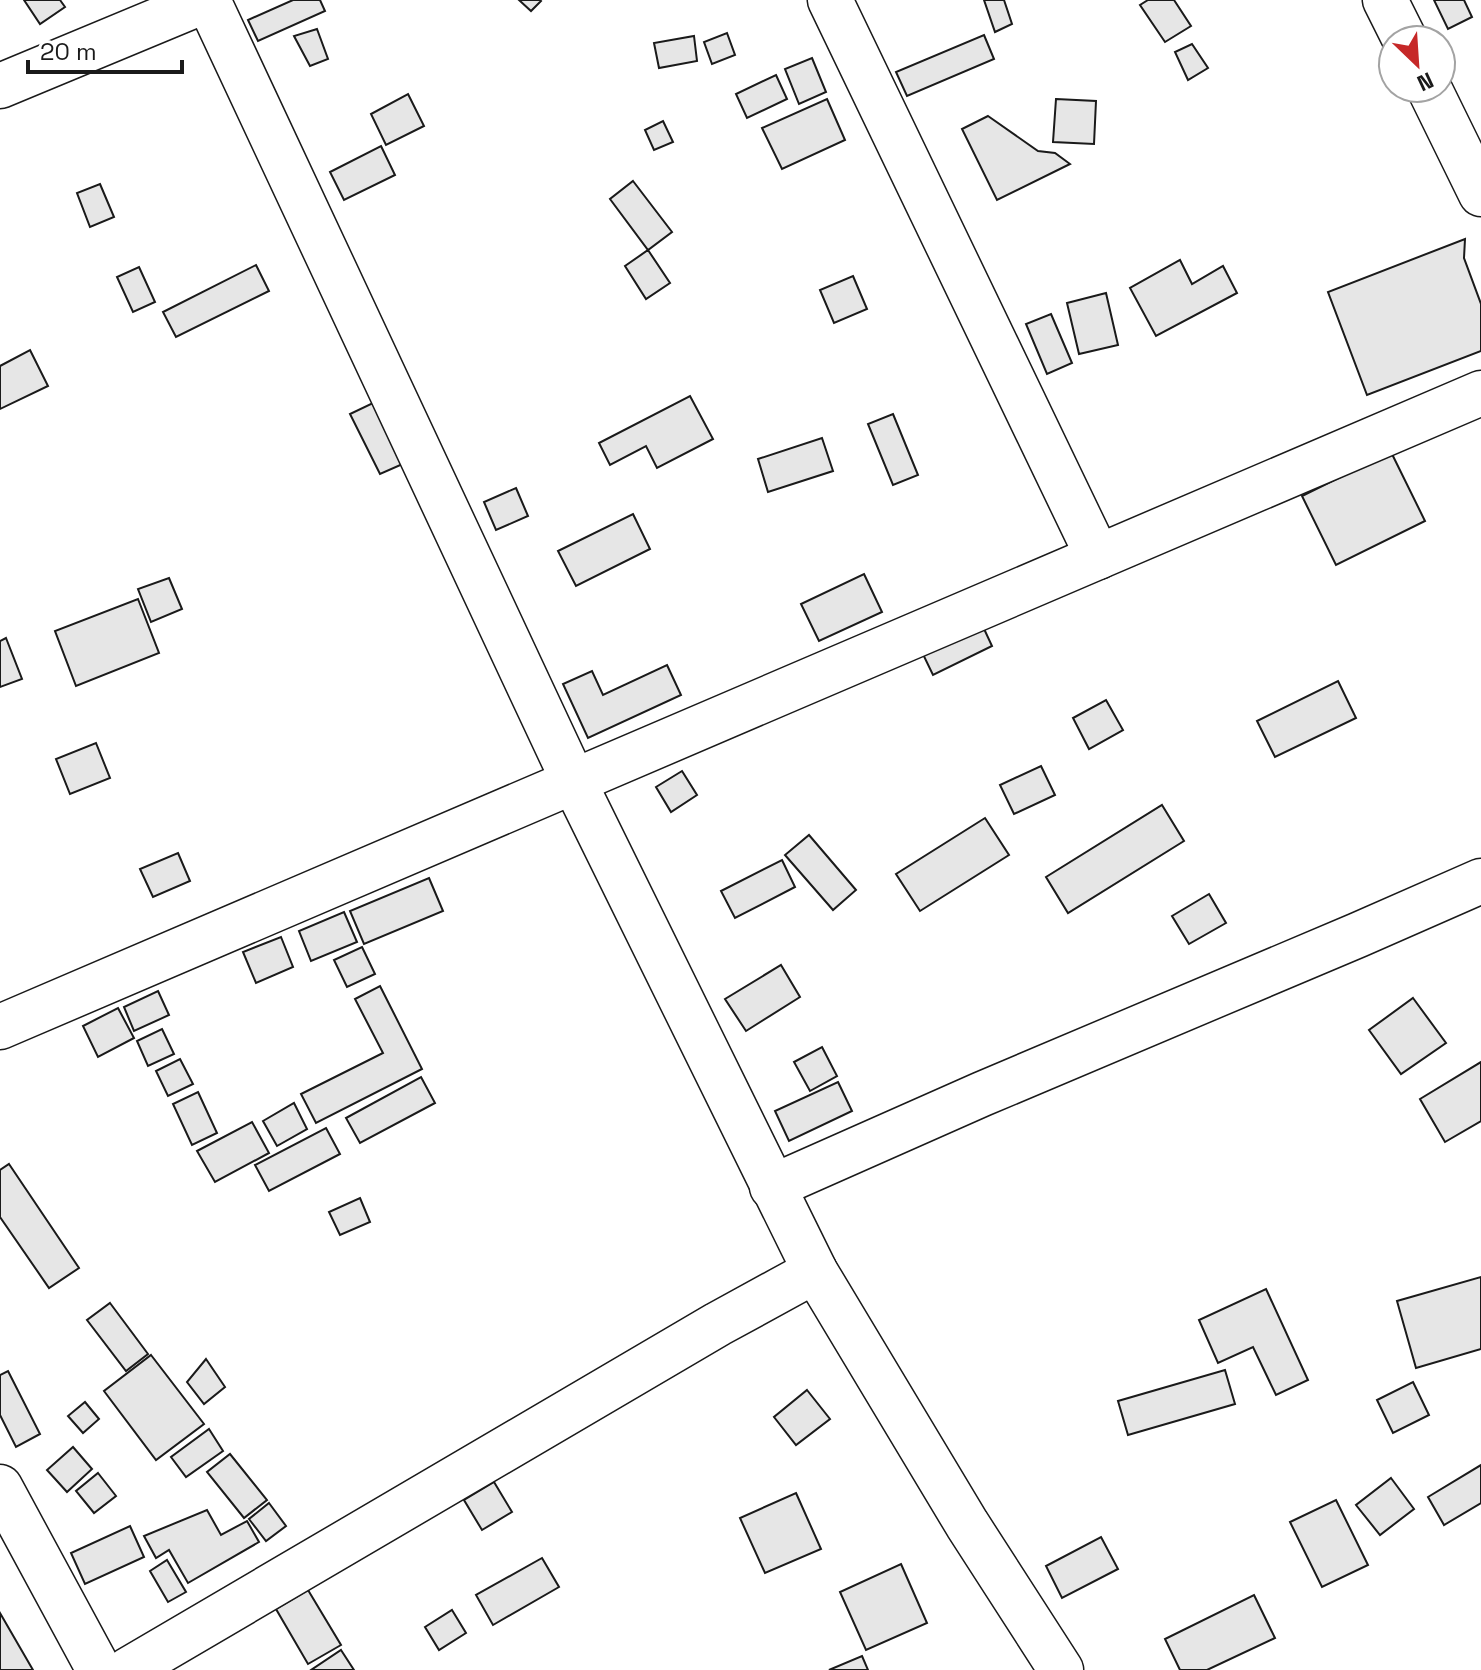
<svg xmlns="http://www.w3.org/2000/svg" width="1481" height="1670" font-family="'Space Grotesk',sans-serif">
  <rect width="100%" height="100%" fill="#fff"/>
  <g fill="#e6e6e6" stroke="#1a1a1a" stroke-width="2">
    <path d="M24 0H60L65 7 40 24Z"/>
    <path d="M293 0H320L325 11 258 41 248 20Z"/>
    <path d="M519 0H540L541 1 531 11Z"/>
    <path d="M984 0H1004L1012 24 995 32Z"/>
    <path d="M1148 0H1174L1191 26 1165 42 1140 5Z"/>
    <path d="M1434 0H1464L1472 17 1448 29Z"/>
    <path d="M317 29 328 59 310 66 294 36Z"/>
    <path d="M727 33 735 55 712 64 704 42Z"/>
    <path d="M984 35 994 59 907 96 896 72Z"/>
    <path d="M694 36 697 61 659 68 654 43Z"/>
    <path d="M1192 44 1208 68 1188 80 1175 52Z"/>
    <path d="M812 58 826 92 799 104 785 69Z"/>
    <path d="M776 75 787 99 747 118 736 94Z"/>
    <path d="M408 94 424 126 386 145 371 114Z"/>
    <path d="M827 99 845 140 782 169 762 128Z"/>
    <path d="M1056 99 1096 101 1094 144 1053 142Z"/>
    <path d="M988 116 1038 151 1055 153 1070 164 997 200 962 129Z"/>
    <path d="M663 121 673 142 654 150 645 130Z"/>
    <path d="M381 146 395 175 344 200 330 172Z"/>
    <path d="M633 181 672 232 648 250 610 199Z"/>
    <path d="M100 184 114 217 90 227 77 193Z"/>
    <path d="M1465 239 1464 258 1481 304V351L1367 395 1328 292Z"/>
    <path d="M648 250 670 283 646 299 625 266Z"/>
    <path d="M1180 260 1192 284 1223 266 1237 293 1156 336 1130 288Z"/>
    <path d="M256 265 269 291 176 337 163 312Z"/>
    <path d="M139 267 155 302 133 312 117 277Z"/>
    <path d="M853 276 867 309 834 323 820 290Z"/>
    <path d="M1106 293 1118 345 1079 354 1067 303Z"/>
    <path d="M1051 314 1072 363 1047 374 1026 324Z"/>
    <path d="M30 350 48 386 0 409V366Z"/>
    <path d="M690 396 713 439 657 468 646 446 610 465 599 443Z"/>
    <path d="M375 402 405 463 380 474 350 414Z"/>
    <path d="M893 414 918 475 893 485 868 424Z"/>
    <path d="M822 438 833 471 768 492 758 459Z"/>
    <path d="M1391 452 1425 521 1336 565 1302 496Z"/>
    <path d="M516 488 528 516 496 530 484 502Z"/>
    <path d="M633 514 650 549 576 586 558 551Z"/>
    <path d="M864 574 882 612 819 641 801 604Z"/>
    <path d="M169 578 182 609 151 622 138 589Z"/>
    <path d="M138 599 159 653 76 686 55 631Z"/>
    <path d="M979 618 992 646 933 675 919 646Z"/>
    <path d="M6 638 22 679 0 687V641Z"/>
    <path d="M667 665 681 695 588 738 563 684 592 671 603 695Z"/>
    <path d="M1338 681 1356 718 1275 757 1257 721Z"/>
    <path d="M1106 700 1123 730 1089 749 1073 718Z"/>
    <path d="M96 743 110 778 70 794 56 759Z"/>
    <path d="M1041 766 1055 795 1014 814 1000 785Z"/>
    <path d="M682 771 697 795 671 812 656 787Z"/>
    <path d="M1162 805 1184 841 1068 913 1046 877Z"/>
    <path d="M985 818 1009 855 920 911 896 874Z"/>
    <path d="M809 835 856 890 833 910 785 855Z"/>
    <path d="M178 853 190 881 153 897 140 869Z"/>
    <path d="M782 860 795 887 735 918 721 891Z"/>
    <path d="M429 878 443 911 364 944 350 911Z"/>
    <path d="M1209 894 1226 923 1189 944 1172 916Z"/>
    <path d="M344 912 357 942 311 961 299 931Z"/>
    <path d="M281 937 293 967 256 983 243 952Z"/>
    <path d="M362 947 375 974 347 987 334 960Z"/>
    <path d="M781 965 800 997 746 1031 725 999Z"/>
    <path d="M380 986 422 1069 316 1123 301 1094 383 1053 355 999Z"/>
    <path d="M158 991 169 1015 134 1031 124 1007Z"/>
    <path d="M1413 998 1446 1043 1401 1074 1369 1030Z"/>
    <path d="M118 1008 134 1038 98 1057 83 1026Z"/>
    <path d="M162 1029 174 1054 148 1066 137 1041Z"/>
    <path d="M822 1047 837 1076 810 1091 794 1062Z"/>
    <path d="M180 1059 193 1084 168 1096 156 1071Z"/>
    <path d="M1481 1062V1121L1445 1142 1420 1099Z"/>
    <path d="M421 1077 435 1103 360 1143 346 1118Z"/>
    <path d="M838 1082 852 1111 789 1141 775 1111Z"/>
    <path d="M198 1092 217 1133 192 1145 173 1104Z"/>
    <path d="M294 1103 307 1129 277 1146 263 1121Z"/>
    <path d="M252 1122 269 1153 215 1182 197 1151Z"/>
    <path d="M326 1128 340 1154 269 1191 255 1165Z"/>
    <path d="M9 1164 79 1268 49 1288 0 1217V1170Z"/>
    <path d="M360 1198 370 1222 340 1235 329 1212Z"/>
    <path d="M1481 1277V1349L1416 1368 1397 1301Z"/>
    <path d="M1266 1289 1308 1380 1276 1395 1253 1347 1218 1363 1199 1320Z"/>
    <path d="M110 1303 148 1354 126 1371 87 1320Z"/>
    <path d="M151 1355 204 1424 156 1460 104 1391Z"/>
    <path d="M206 1359 225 1387 204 1404 187 1382Z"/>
    <path d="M1225 1370 1235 1404 1128 1435 1118 1401Z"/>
    <path d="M8 1371 40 1434 16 1447 0 1415V1375Z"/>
    <path d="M1413 1382 1429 1415 1393 1433 1377 1400Z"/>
    <path d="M807 1390 830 1419 796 1445 774 1417Z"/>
    <path d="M85 1402 99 1419 83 1433 68 1416Z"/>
    <path d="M209 1429 223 1451 186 1477 171 1457Z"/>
    <path d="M73 1447 92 1469 67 1492 47 1470Z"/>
    <path d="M230 1454 267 1500 244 1518 207 1472Z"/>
    <path d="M1481 1465V1503L1444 1525 1428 1497Z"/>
    <path d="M98 1473 116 1496 94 1513 76 1491Z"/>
    <path d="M1391 1478 1414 1509 1380 1535 1356 1505Z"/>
    <path d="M494 1482 512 1512 482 1530 464 1500Z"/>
    <path d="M796 1493 821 1549 765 1573 740 1518Z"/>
    <path d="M1336 1500 1368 1565 1322 1587 1290 1522Z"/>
    <path d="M269 1503 286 1526 266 1541 249 1519Z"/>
    <path d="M207 1510 221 1535 247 1521 259 1542 188 1583 169 1550 156 1558 144 1536Z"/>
    <path d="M130 1526 144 1557 85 1584 71 1553Z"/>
    <path d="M1101 1537 1118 1569 1062 1598 1046 1566Z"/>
    <path d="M542 1558 559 1587 493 1625 476 1595Z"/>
    <path d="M167 1560 186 1592 168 1602 150 1571Z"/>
    <path d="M901 1564 927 1623 866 1650 840 1592Z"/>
    <path d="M308 1590 341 1645 308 1664 276 1609Z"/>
    <path d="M1254 1595 1275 1638 1207 1670H1180L1165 1639Z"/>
    <path d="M452 1610 466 1633 439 1650 425 1627Z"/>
    <path d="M0 1613 33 1670H0Z"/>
    <path d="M341 1650 354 1670H311Z"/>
    <path d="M862 1656 868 1670H829Z"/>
  </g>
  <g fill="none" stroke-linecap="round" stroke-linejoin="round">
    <g stroke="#1a1a1a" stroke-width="47">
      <g id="minor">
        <path d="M208 0 574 782 815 1271 967 1524 1061 1670"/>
        <path d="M830 0 1098 557"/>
        <path d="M1385 0 1405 40"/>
        <path d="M0 86 207 0"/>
        <path d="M1429 88 1481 194"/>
        <path d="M0 1027 1481 393"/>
        <path d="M772 1187 982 1094 1358 935 1481 881"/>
        <path d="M0 1487 99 1670"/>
        <path d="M128 1670 718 1324 815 1271"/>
      </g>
    </g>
    <use href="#minor" stroke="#fff" stroke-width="44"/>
  </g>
  <g transform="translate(1417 64) rotate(155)"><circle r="38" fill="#ffffff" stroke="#a3a3a3" stroke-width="2"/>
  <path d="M0-6L14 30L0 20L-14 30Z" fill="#c62828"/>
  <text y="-12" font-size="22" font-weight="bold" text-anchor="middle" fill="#1a1a1a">N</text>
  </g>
  <path d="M28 60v12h154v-12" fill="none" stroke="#1a1a1a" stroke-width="4"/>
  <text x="40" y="60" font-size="24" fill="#1a1a1a" stroke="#ffffff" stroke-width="6" paint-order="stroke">20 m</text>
</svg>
